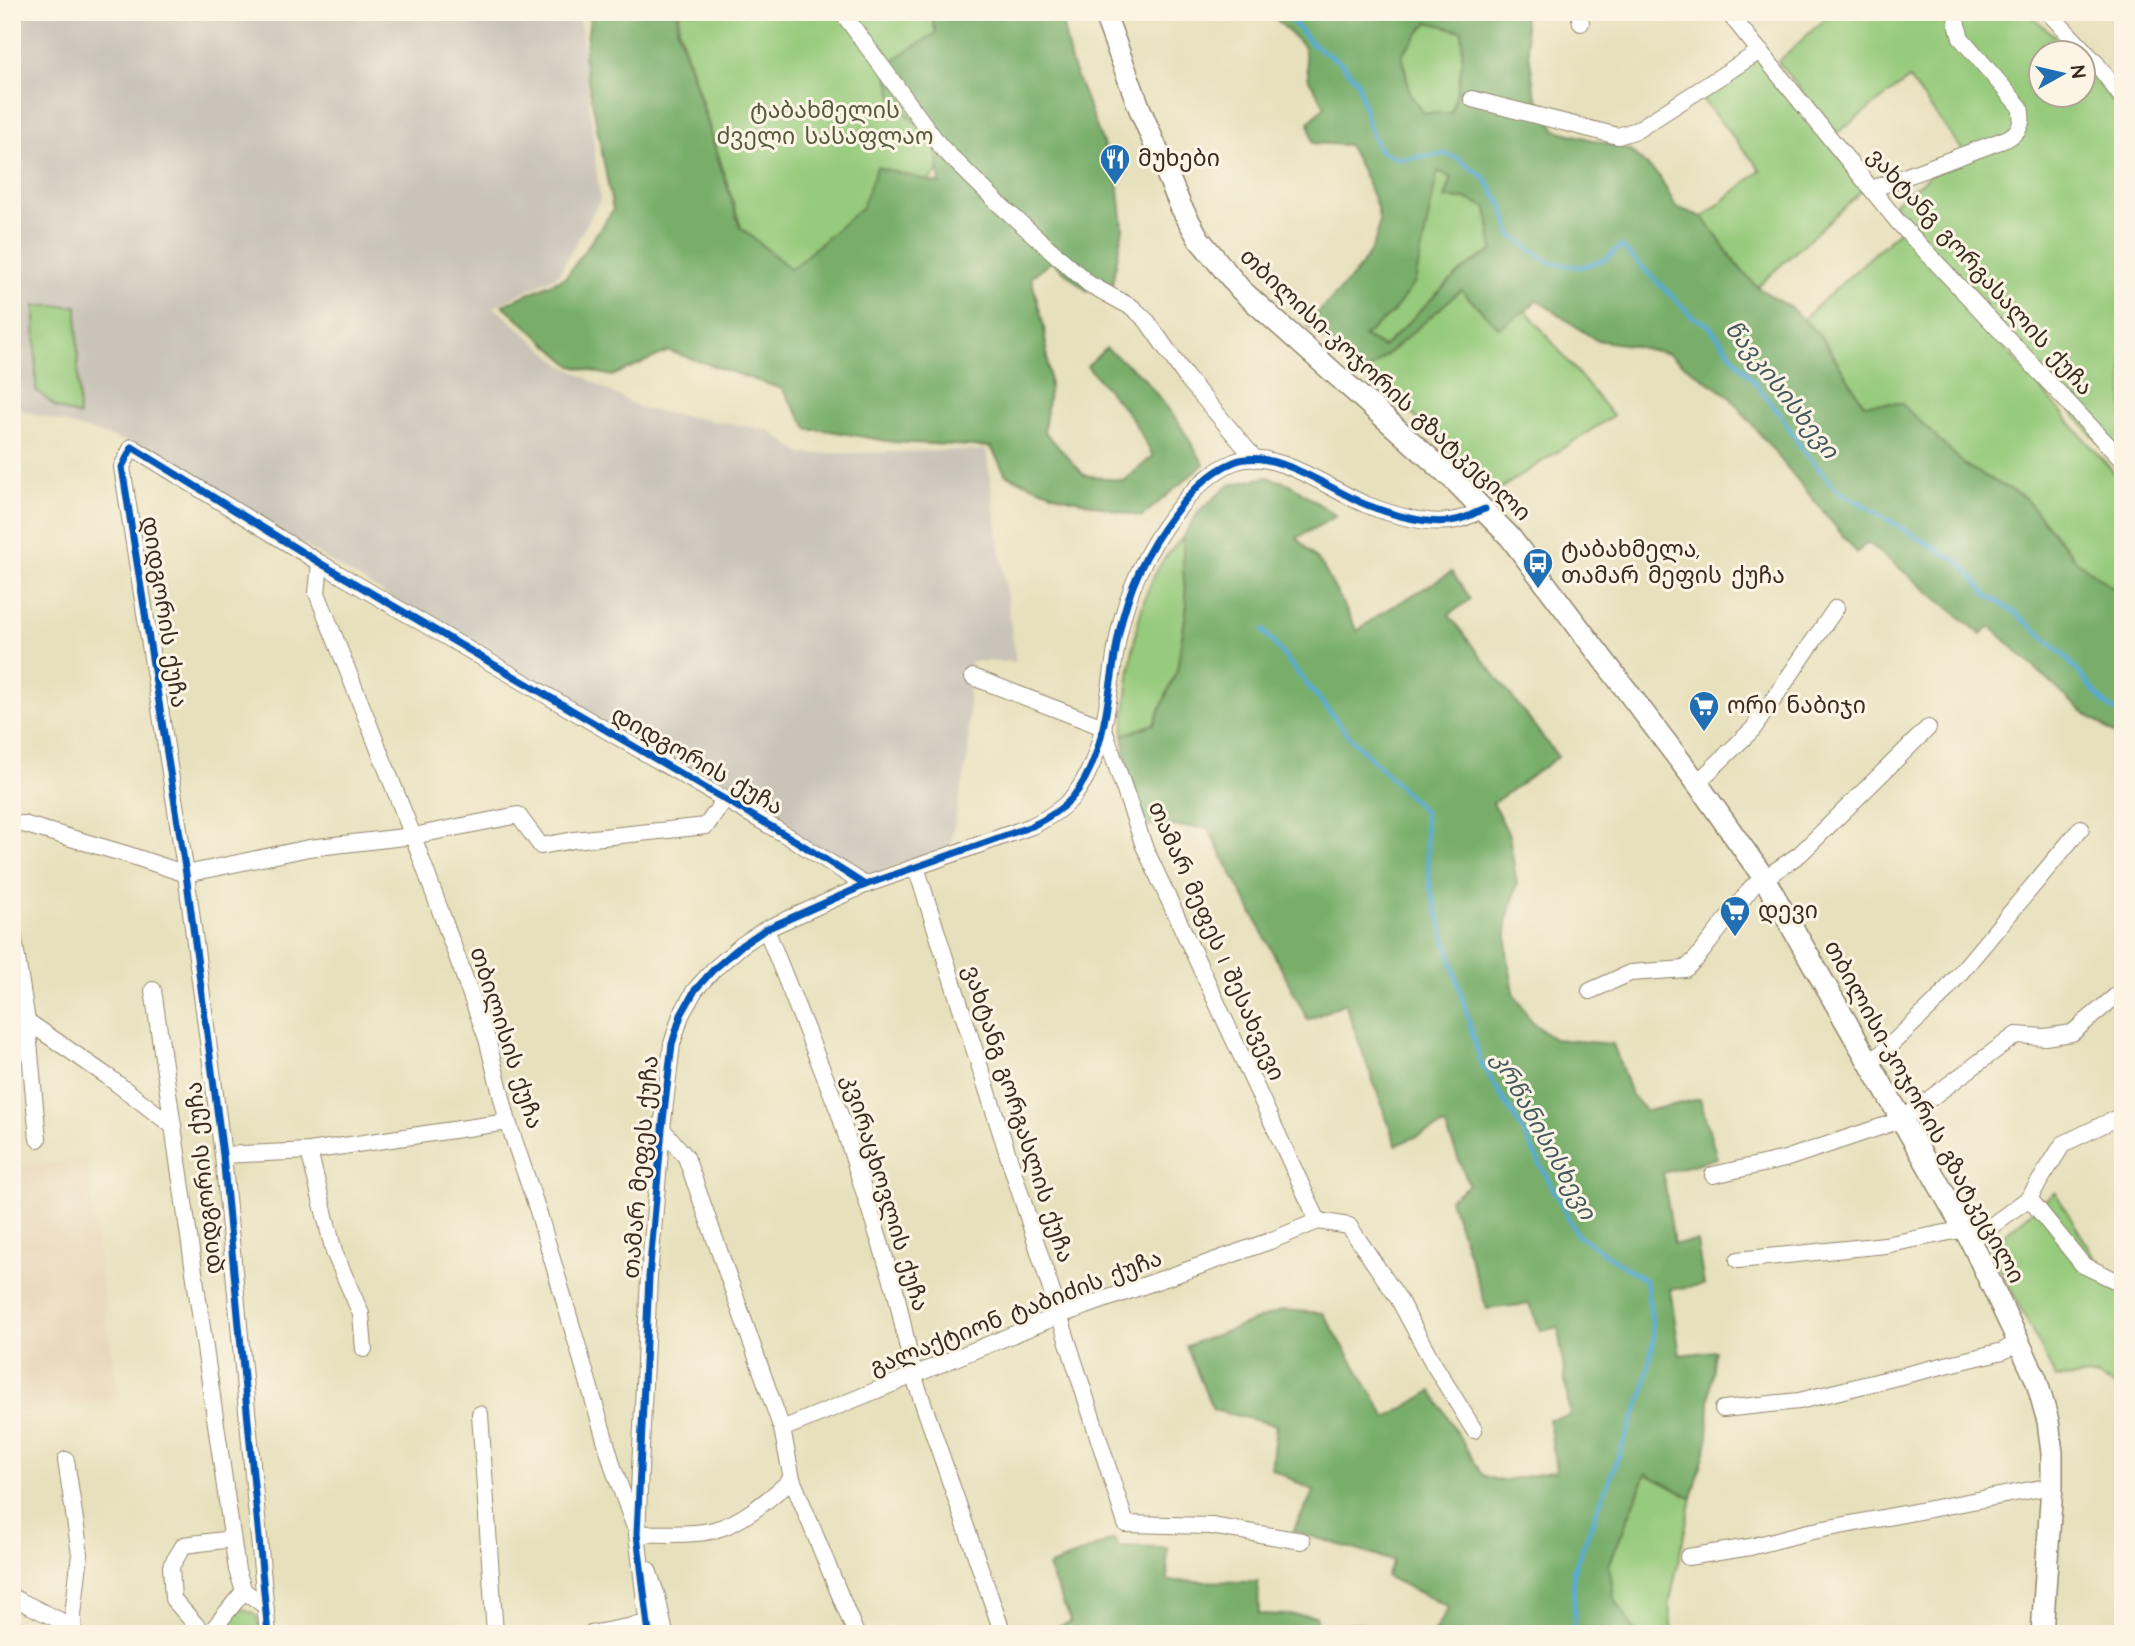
<svg xmlns="http://www.w3.org/2000/svg" width="2135" height="1646" font-family="'Architects Daughter','Noto Sans Georgian',sans-serif">
  <rect width="100%" height="100%" fill="#fcf5e5"/>
  <filter id="ink" filterUnits="userSpaceOnUse"><feTurbulence type="fractalNoise" baseFrequency=".0143" numOctaves="2"/><feDisplacementMap in="SourceGraphic" scale="14" xChannelSelector="R" yChannelSelector="G"/><feConvolveMatrix kernelMatrix="1 2 1 2 8 2 1 2 1" color-interpolation-filters="sRGB"/></filter>
  <filter id="wash" filterUnits="userSpaceOnUse"><feTurbulence type="fractalNoise" baseFrequency=".00686" numOctaves="4" result="noise"/><feDisplacementMap in="SourceGraphic" scale="28" xChannelSelector="R" yChannelSelector="G"/><feGaussianBlur stdDeviation="1.57" result="paint"/><feColorMatrix in="noise" values="0 0 0 0 0 0 0 0 0 0 0 0 0 0 0 0 0 1.4 0 .05"/><feComposite in="paint" operator="in"/></filter>
  <g filter="url(#wash)">
    <rect width="100%" height="100%" fill="#e7e0bc"/>
    <path fill="#e6d6b7" d="M86 1158 118 1399 12 1413V1168Z"/>
    <path fill="#c9c3b8" d="M12 12H579L600 200 558 275 494 307 561 364 642 409 769 430 802 454 986 450 1016 662 970 661 968 756 950 846 859 879 137 445 12 407Z"/>
    <g fill="#96ca7b" stroke="#687a4c" stroke-width="2">
      <path d="M680 12H942L955 156 820 278 755 272 679 29Z"/>
      <path d="M1832 12H2027L2073 52H2040V94H2082L2083 64 2123 115V471L1893 204 1963 151 1909 79 1837 133 1778 62Z"/>
      <path d="M1428 21 1462 31C1464 60 1460 85 1451 113H1424L1410 94 1402 54Z"/>
      <path d="M1759 57 1865 188 1757 287 1736 264 1703 217 1761 170 1699 96Z"/>
      <path d="M1437 171 1452 178 1445 198 1468 199 1487 207 1493 251 1478 259 1383 347 1364 336 1392 313 1427 217Z"/>
      <path d="M1901 229 2123 483V596L2076 560 2024 497 1966 466 1933 436 1864 404 1823 339 1803 319Z"/>
      <path d="M1461 290 1499 328 1526 310 1613 416 1495 492 1367 372Z"/>
      <path d="M35 306H77L79 416 57 408 36 390Z"/>
      <path d="M1183 537V572L1187 605 1177 670 1154 724 1123 735C1128 684 1133 605 1162 562 1168 553 1176 545 1183 537Z"/>
      <path d="M2055 1192 2109 1281 2123 1273V1390L2096 1376 2056 1378 1991 1250 1999 1239Z"/>
      <path d="M1646 1473 1692 1498 1669 1605 1672 1634H1636L1614 1597 1609 1565Z"/>
      <path d="M238 1608C258 1612 258 1615 260 1634H219Z"/>
    </g>
    <g fill="#78ae6b" stroke="#5a6c44" stroke-width="2" fill-rule="evenodd">
      <path d="M591 12H678L677 29 740 227 791 269 862 207 877 167 940 184 936 140 895 105 885 65 936 33 930 12H1060L1071 63 1118 181 1123 228 1112 285 1088 292 1052 261 1031 277 1044 327 1050 385 1044 431 1084 475 1124 481 1153 456 1131 417 1087 366 1106 348 1142 376 1177 420 1204 464 1141 517 1060 496 1006 475 991 447 893 442 824 430H809L782 389 669 351 612 376 572 366 503 305 566 277 613 210 584 59Z"/>
      <path d="M1269 12H1523L1535 94 1556 130 1629 150 1659 176 1676 207 1703 217 1736 264 1757 287 1792 309 1823 339 1864 404 1901 403 1966 466 2024 497 2076 560 2123 596V740L2078 708 1991 627 1981 634 1867 542 1857 553 1729 396 1668 354 1629 345 1596 340 1537 300 1526 310 1499 328 1461 290 1367 372 1306 325C1330 299 1380 258 1379 220 1379 203 1357 160 1348 145L1313 143 1309 122 1325 106 1309 80 1304 47ZM1428 22 1462 31C1464 60 1460 84 1451 113H1424L1410 94 1402 54ZM1438 171 1452 178 1445 198 1468 199 1487 208 1493 251C1448 273 1420 315 1383 347L1364 336 1392 313 1415 282Z"/>
      <path d="M1267 477 1290 484 1336 516 1297 538 1322 565 1357 631 1377 616 1452 572 1470 599 1449 615 1558 757 1493 803 1509 835 1517 884 1507 922V953L1514 994 1531 1021 1553 1039 1613 1044 1631 1094 1646 1111 1700 1099 1717 1158 1663 1173 1674 1244 1697 1241 1704 1285 1670 1289 1680 1355 1715 1351 1709 1401 1708 1441 1692 1498 1646 1474 1609 1565 1614 1597 1636 1634H1432L1449 1607 1386 1576 1393 1561 1293 1531 1314 1491 1271 1469 1276 1425 1213 1410 1186 1346 1283 1310 1323 1313 1387 1418 1432 1391 1482 1475 1500 1481 1556 1471 1549 1419 1570 1416 1558 1327 1541 1331 1529 1304 1487 1309 1450 1199 1469 1185 1445 1125 1396 1145 1345 1003 1308 1020 1208 828 1145 825 1128 771 1123 735 1154 724 1177 670 1187 605 1183 572V537L1199 511 1229 485Z"/>
      <path d="M1114 1539 1119 1547 1167 1548 1168 1581 1258 1582 1259 1614 1316 1616 1318 1625 1360 1623 1383 1634H1037L1071 1622 1048 1567Z"/>
    </g>
    <g fill="none" stroke-linecap="round" stroke-linejoin="round">
      <g stroke="#56abd2" stroke-width="4.5">
        <path d="M1284 12 1313 45 1340 62 1358 82 1368 125 1379 150 1398 159 1446 154 1457 158 1484 177 1503 207 1511 235 1551 263 1582 267 1606 259 1621 246 1692 316 1708 325 1780 414 1802 449 1836 489 1962 564 1987 595 2017 614 2064 655 2105 704 2123 716"/>
        <path d="M1263 630 1349 736 1424 811 1430 887 1481 1063 1523 1131 1577 1235 1646 1281 1654 1337 1644 1391 1573 1572 1575 1634"/>
      </g>
    </g>
  </g>
  <g filter="url(#ink)">
    <g fill="none" stroke-linecap="round" stroke-linejoin="round">
      <g stroke="#91856d" stroke-width="18">
        <g id="minor">
          <path d="M842 12 940 146 999 204 1089 284 1133 308 1147 321 1186 377 1255 459"/>
          <path d="M1579 12 1581 23"/>
          <path d="M1728 12 1898 222 2123 461"/>
          <path d="M2048 12 2097 64 2123 99"/>
          <path d="M1472 99 1618 136 1637 130 1760 51"/>
          <path d="M1872 189 2006 139C2020 132 2024 123 2020 107L1961 38 1956 21"/>
          <path d="M320 563 317 593 413 836 487 1039 508 1122 538 1211 614 1470 634 1525"/>
          <path d="M973 677 1103 727 1144 846 1318 1221"/>
          <path d="M1697 783 1753 729 1836 608"/>
          <path d="M12 825 23 824 129 855 186 874 309 848 413 836 518 815 541 846 574 840 706 826 725 799"/>
          <path d="M916 867 1126 1524 1211 1526 1302 1541"/>
          <path d="M12 927 27 1021 107 1076 173 1126 237 1570 244 1591 264 1605"/>
          <path d="M766 929 839 1112 896 1293 914 1377 1003 1634"/>
          <path d="M153 990 173 1126"/>
          <path d="M1590 991 1630 973 1685 969 1696 959 1752 887 1800 854 1928 728"/>
          <path d="M27 1021 38 1139"/>
          <path d="M1869 1065 1936 1002 2081 828"/>
          <path d="M662 1129 686 1157 782 1429 1058 1316 1270 1241 1318 1221 1349 1226 1398 1298 1433 1363 1474 1430"/>
          <path d="M309 1151 334 1252 361 1314 364 1349"/>
          <path d="M223 1155 309 1151 508 1122"/>
          <path d="M1713 1175 1785 1159 1901 1120 2016 1035 2045 1037 2072 1033 2123 990"/>
          <path d="M2029 1198 2083 1265 2123 1284"/>
          <path d="M1971 1241 2029 1198 2063 1144 2123 1115"/>
          <path d="M1738 1260 1885 1245 1965 1229"/>
          <path d="M1723 1409 1799 1401 2003 1351 2020 1341"/>
          <path d="M480 1414 495 1634"/>
          <path d="M782 1429 792 1479 856 1634"/>
          <path d="M66 1460 80 1554 73 1615 74 1634"/>
          <path d="M637 1534C660 1533 693 1536 714 1530 744 1522 770 1498 792 1479"/>
          <path d="M1688 1557 1750 1547 1808 1532 2052 1486"/>
          <path d="M648 1570 657 1596 665 1634"/>
          <path d="M12 1597 73 1627"/>
          <path d="M204 1634 173 1599 171 1566 184 1545 232 1539"/>
          <path d="M209 1634 244 1591"/>
          <path d="M268 1634 223 1155 186 874 122 467 132 447 320 563 796 841 865 885"/>
          <path d="M590 1634 648 1623"/>
          <path d="M649 1634 637 1534 649 1277 662 1129 672 1044 681 1015 695 990 713 970 742 945 766 929 865 885 1032 826C1046 819 1060 811 1071 799 1108 757 1108 685 1119 633 1128 589 1147 549 1174 514 1190 493 1209 472 1234 462 1274 446 1330 490 1367 505 1393 515 1432 527 1460 519 1468 517 1476 512 1485 509"/>
        </g>
      </g>
      <g stroke="#91856d" stroke-width="24">
        <path id="major" d="M1104 12 1139 107 1181 207 1199 239 1241 290 1454 480 1510 537 1697 783 1764 878 1971 1241 2036 1379 2048 1421 2052 1453V1486L2042 1634"/>
      </g>
      <use href="#minor" stroke="#fff" stroke-width="16"/>
      <use href="#major" stroke="#fff" stroke-width="21"/>
      <g stroke="#fcf5e5" stroke-width="11">
        <g id="cycleway">
          <path d="M268 1634 223 1155 186 874 122 467 132 447 320 563 796 841 865 885"/>
          <path d="M649 1634 637 1534 649 1277 662 1129 672 1044 681 1015 695 990 713 970 742 945 766 929 865 885 1032 826C1046 819 1060 811 1071 799 1108 757 1108 685 1119 633 1128 589 1147 549 1174 514 1190 493 1209 472 1234 462 1274 446 1330 490 1367 505 1393 515 1432 527 1460 519 1468 517 1476 512 1485 509"/>
        </g>
      </g>
      <use href="#cycleway" stroke="#0057b8" stroke-width="7"/>
    </g>
  </g>
  <defs>
    <g id="restaurant-pin" transform="scale(1.575)"><path d="M0 17L-7.5 6A9.5 9.5 0 1 1 7.5 6Z" fill="#1f6fb2" stroke="#fcf5e5"/><path d="M-5-6h1v4h1v-4h1v4h1v-4h1v5L-1.5 .5V6h-2V.5L-5-1ZM5-6V6H3V1.5H1.5Q1.5-4 5-6Z" fill="#fff"/></g>
    <g id="bus-pin" transform="scale(1.575)"><path d="M0 17L-7.5 6A9.5 9.5 0 1 1 7.5 6Z" fill="#1f6fb2" stroke="#fcf5e5"/><path d="M-5-6H5V4H4V6H2V4H-2V6H-4V4H-5ZM-3.5-4V0h7V-4ZM-3.5 1.2v1.5H-2V1.2ZM2 1.2v1.5H3.5V1.2Z" fill="#fff"/></g>
    <g id="supermarket-pin" transform="scale(1.575)"><path d="M0 17L-7.5 6A9.5 9.5 0 1 1 7.5 6Z" fill="#1f6fb2" stroke="#fcf5e5"/><path d="M-6-5.5h2.5l.6 2H6L4.5 2H-2.5L-4.4-4H-6ZM-1.5 3.2a1.3 1.3 0 1 0 .1 0ZM3 3.2a1.3 1.3 0 1 0 .1 0Z" fill="#fff"/></g>
  </defs>
  <g fill-rule="evenodd">
    <use href="#restaurant-pin" x="1115" y="159"/>
    <use href="#bus-pin" x="1538" y="563"/>
    <use href="#supermarket-pin" x="1704" y="706"/>
    <use href="#supermarket-pin" x="1735" y="911"/>
  </g>
  <g text-anchor="middle" dominant-baseline="central" stroke-width="6" stroke-linejoin="round" paint-order="stroke">
    <g font-size="23" fill="#565a3a" stroke="#fcf5e5">
      <text x="825" y="111">ტაბახმელის<tspan x="825" dy="26">ძველი სასაფლაო</tspan></text>
    </g>
    <g font-size="23" fill="#3b2a1e" stroke="#fcf5e5" text-anchor="start">
      <text x="1138" y="159">მუხები</text>
      <text x="1561" y="550">ტაბახმელა,<tspan x="1561" dy="26">თამარ მეფის ქუჩა</tspan></text>
      <text x="1727" y="706">ორი ნაბიჯი</text>
      <text x="1758" y="911">დევი</text>
    </g>
    <g font-size="23" fill="#3b2a1e" stroke="#fcf5e5">
      <text transform="translate(1980 272) rotate(48)">ვახტანგ გორგასალის ქუჩა</text>
      <text transform="translate(1385 385) rotate(43)">თბილისი-კოჯორის გზატკეცილი</text>
      <text transform="translate(164 612) rotate(81)">დიდგორის ქუჩა</text>
      <text transform="translate(697 761) rotate(30)">დიდგორის ქუჩა</text>
      <text transform="translate(1216 941) rotate(66)">თამარ მეფეს I შესახვევი</text>
      <text transform="translate(506 1038) rotate(72)">თბილისის ქუჩა</text>
      <text transform="translate(1924 1112) rotate(61)">თბილისი-კოჯორის გზატკეცილი</text>
      <text transform="translate(1018 1114) rotate(72)">ვახტანგ გორგასლის ქუჩა</text>
      <text transform="translate(641 1167) rotate(-85)">თამარ მეფეს ქუჩა</text>
      <text transform="translate(204 1178) rotate(-96)">დიდგორის ქუჩა</text>
      <text transform="translate(885 1193) rotate(73)">კვირაცხოვლის ქუჩა</text>
      <text transform="translate(1016 1313) rotate(-21)">გალაქტიონ ტაბიძის ქუჩა</text>
    </g>
    <g font-size="24" font-style="italic" fill="#44575d" stroke="#fcf5e5">
      <text transform="translate(1781 390) rotate(52)">წავკისისხევი</text>
      <text transform="translate(1543 1136) rotate(61)">კრწანისისხევი</text>
    </g>
  </g>
  <rect width="2135" height="1646" fill="none" stroke="#fcf5e5" stroke-width="42"/>
  <g transform="translate(2062 74) rotate(82)"><circle r="33" fill="#fcf5e5" stroke="#afa495" stroke-width="2"/>
  <path d="M0-5L12 26L0 18L-12 26Z" fill="#1f6fb2"/>
  <text y="-10" font-size="19" font-weight="bold" text-anchor="middle" fill="#3b2a1e">N</text>
  </g>
</svg>
